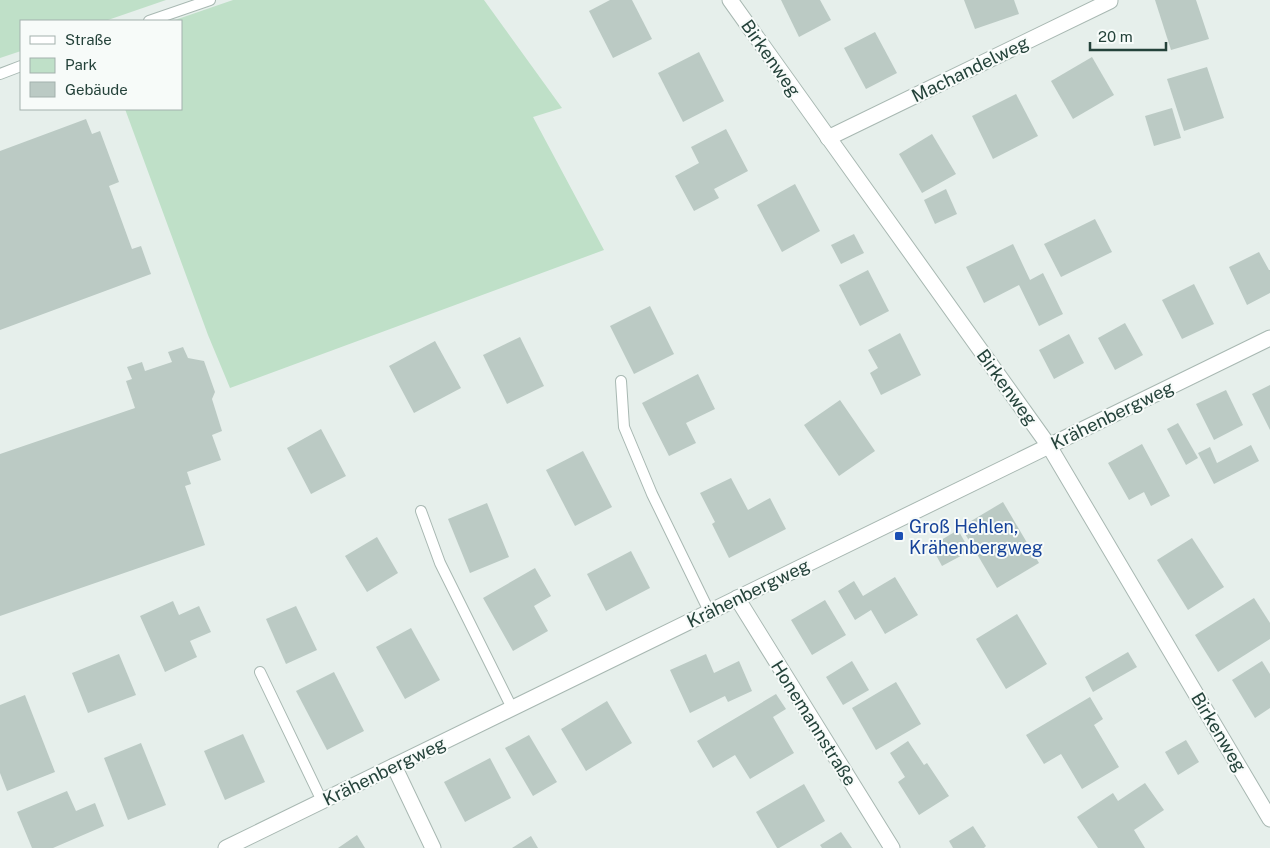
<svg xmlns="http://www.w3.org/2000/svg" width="1270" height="848" font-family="'Public Sans',sans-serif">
  <rect width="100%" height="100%" fill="#e6efeb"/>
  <g fill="#bfe0c8">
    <path d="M0 0H166L105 21H21V51L0 58Z"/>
    <path d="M233 0H484L562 108 533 117 604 250 230 388 208 335 125 109H181V21H172Z"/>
  </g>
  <g fill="#bbcac4">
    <path d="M610 0H632L652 39 613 58 589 11Z"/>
    <path d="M781 0H820L831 20 799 37Z"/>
    <path d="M964 0H1014L1019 14 975 29Z"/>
    <path d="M1155 0H1196L1209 39 1171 50Z"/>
    <path d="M875 32 897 73 866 89 844 48Z"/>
    <path d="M699 52 724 101 683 122 658 73Z"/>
    <path d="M1092 57 1114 95 1073 119 1051 81Z"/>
    <path d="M1207 67 1224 118 1184 131 1167 79Z"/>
    <path d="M1016 94 1038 136 993 159 972 116Z"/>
    <path d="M1172 108 1181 138 1154 146 1145 116Z"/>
    <path d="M86 119 92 134 100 131 119 182 109 186 132 249 141 246 151 274 0 330V151Z"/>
    <path d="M726 129 748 171 714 189 719 198 694 211 675 176 699 163 691 147Z"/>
    <path d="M932 134 956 174 922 193 899 154Z"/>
    <path d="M795 184 820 231 782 252 757 205Z"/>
    <path d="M946 189 957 214 935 224 924 200Z"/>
    <path d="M1095 219 1112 252 1061 277 1044 244Z"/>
    <path d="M854 234 864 253 841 264 831 245Z"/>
    <path d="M1013 244 1030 280 1043 273 1063 314 1039 326 1019 285 984 303 966 267Z"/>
    <path d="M1259 252 1269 270H1270V293L1247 305 1229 267Z"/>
    <path d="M868 270 889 311 860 326 839 285Z"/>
    <path d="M1194 284 1214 324 1182 339 1162 300Z"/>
    <path d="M650 306 674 354 634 374 610 326Z"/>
    <path d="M1125 323 1143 355 1115 370 1098 338Z"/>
    <path d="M900 333 921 375 881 395 870 373 878 368 868 350Z"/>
    <path d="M1069 334 1084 363 1054 379 1039 350Z"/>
    <path d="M520 337 544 386 507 404 483 355Z"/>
    <path d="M435 341 461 388 414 413 389 366Z"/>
    <path d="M183 347 188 358 204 361 215 392 212 399 222 431 212 435 221 460 187 472 191 484 185 486 205 545 0 616V454L135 408 126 381 132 379 127 367 142 362 145 371 172 362 168 352Z"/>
    <path d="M698 374 715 409 686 423 696 443 669 456 642 403Z"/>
    <path d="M1270 385V430L1252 394Z"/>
    <path d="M1226 390 1243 425 1214 440 1196 404Z"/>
    <path d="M840 400 875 451 839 476 804 425Z"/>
    <path d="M1178 423 1198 458 1186 465 1167 429Z"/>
    <path d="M321 429 346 476 311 494 287 448Z"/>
    <path d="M1142 444 1170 496 1151 506 1144 492 1129 500 1108 463Z"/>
    <path d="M1251 445 1259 461 1214 484 1198 453 1210 447 1217 463Z"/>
    <path d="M583 451 612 507 575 526 546 470Z"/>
    <path d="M731 478 748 510 770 498 786 529 729 558 712 524 715 522 700 493Z"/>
    <path d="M1003 502 1039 563 997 588 961 527Z"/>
    <path d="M487 503 509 557 470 573 448 519Z"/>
    <path d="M958 530 970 551 942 566 931 546Z"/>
    <path d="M377 537 398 573 367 592 345 556Z"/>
    <path d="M1192 538 1224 587 1188 610 1157 560Z"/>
    <path d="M631 551 650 588 606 611 587 574Z"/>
    <path d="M535 568 551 596 534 606 548 631 513 651 483 598Z"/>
    <path d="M895 577 918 615 885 634 871 610 855 620 838 591 854 581 863 596Z"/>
    <path d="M1254 598 1270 623V639L1218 672 1195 635Z"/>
    <path d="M825 600 846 635 812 655 791 620Z"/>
    <path d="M173 601 179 615 199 606 211 632 190 641 197 657 165 672 140 616Z"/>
    <path d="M296 606 317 650 286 664 266 619Z"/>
    <path d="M1017 614 1047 664 1006 689 976 639Z"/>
    <path d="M411 628 440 680 405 699 376 647Z"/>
    <path d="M1128 652 1137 667 1093 692 1085 677Z"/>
    <path d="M119 654 136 695 88 713 72 673Z"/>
    <path d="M706 654 714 673 739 661 752 691 728 702 725 696 690 713 670 670Z"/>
    <path d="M852 661 869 690 843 705 826 677Z"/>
    <path d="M1262 661 1270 674V708L1255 718 1232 680Z"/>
    <path d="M334 672 364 731 327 750 296 691Z"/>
    <path d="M896 682 921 724 876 750 852 708Z"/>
    <path d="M776 694 786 709 773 717 794 753 750 779 735 755 713 768 697 741Z"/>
    <path d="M25 695 55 772 7 791 0 773V705Z"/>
    <path d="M1090 697 1103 719 1094 725 1119 767 1082 789 1061 754 1044 764 1026 735Z"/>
    <path d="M607 701 632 743 586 771 561 729Z"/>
    <path d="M243 734 265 782 225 800 204 751Z"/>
    <path d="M529 735 557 782 533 796 505 748Z"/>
    <path d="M1186 740 1199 762 1178 775 1165 752Z"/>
    <path d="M908 741 924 765 927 763 949 796 919 815 898 782 905 777 890 753Z"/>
    <path d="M141 743 166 805 128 820 104 758Z"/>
    <path d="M490 758 511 798 465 822 444 782Z"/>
    <path d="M1145 783 1164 810 1134 830 1145 848H1098L1077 817 1113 793 1118 801Z"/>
    <path d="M804 784 825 821 779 848H777L756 812Z"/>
    <path d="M67 791 76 811 95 803 104 826 53 848H32L17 812Z"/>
    <path d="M973 826 986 846 984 848H953L949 841Z"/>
    <path d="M841 832 852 848H822L820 845Z"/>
    <path d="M357 835 365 848H338Z"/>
    <path d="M531 836 538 848H512Z"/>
  </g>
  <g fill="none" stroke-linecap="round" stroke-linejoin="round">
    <g stroke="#a8b8b2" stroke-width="12">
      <g id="lane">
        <path d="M149 21 210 0"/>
        <path d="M0 74 21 66"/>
        <path d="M621 381 624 427 652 494 709 611"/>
        <path d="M421 511 440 563 512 708"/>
        <path d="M260 672 322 801"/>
      </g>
    </g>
    <g stroke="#a8b8b2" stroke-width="17">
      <g id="street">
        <path d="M730 0 1049 446 1270 819"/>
        <path d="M828 138 1110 1V0"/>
        <path d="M737 598 892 848"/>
        <path d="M394 766 433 848"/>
        <path d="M226 848 1270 338"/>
      </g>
    </g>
    <use href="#lane" stroke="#fff" stroke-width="10"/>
    <use href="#street" stroke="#fff" stroke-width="15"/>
  </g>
  <rect fill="#1a4fb4" stroke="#f7fbf9" stroke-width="2" x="894" y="531" width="10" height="10" rx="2.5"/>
  <g text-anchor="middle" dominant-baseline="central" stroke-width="4" stroke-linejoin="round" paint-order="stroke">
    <g font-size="18" fill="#24423a" stroke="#f7fbf9">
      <text transform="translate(771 58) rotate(55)">Birkenweg</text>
      <text transform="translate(970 69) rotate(-26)">Machandelweg</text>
      <text transform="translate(1007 387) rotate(54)">Birkenweg</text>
      <text transform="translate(1112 415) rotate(-26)">Krähenbergweg</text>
      <text transform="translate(748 593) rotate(-26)">Krähenbergweg</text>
      <text transform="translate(814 723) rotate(58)">Honemannstraße</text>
      <text transform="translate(1219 732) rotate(59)">Birkenweg</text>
      <text transform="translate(384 771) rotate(-26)">Krähenbergweg</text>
    </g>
    <g font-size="18" fill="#164399" stroke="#f7fbf9" text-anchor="start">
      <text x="909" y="526">Groß Hehlen,<tspan x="909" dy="21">Krähenbergweg</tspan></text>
    </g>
  </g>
  <rect x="20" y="20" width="162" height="90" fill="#f7fbf9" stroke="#a3b1ad"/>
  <rect x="30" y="36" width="25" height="8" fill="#ffffff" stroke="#a3b1ad"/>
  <text x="65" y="45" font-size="15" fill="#24423a">Straße</text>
  <rect x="30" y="58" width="25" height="15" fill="#bfe0c8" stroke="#a3b1ad"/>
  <text x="65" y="70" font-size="15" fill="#24423a">Park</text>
  <rect x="30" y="82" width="25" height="15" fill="#bbcac4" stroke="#a3b1ad"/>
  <text x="65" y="95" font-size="15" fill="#24423a">Gebäude</text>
  <path d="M1090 42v8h76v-8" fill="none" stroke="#24423a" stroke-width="2.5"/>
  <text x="1098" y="42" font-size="15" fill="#24423a" stroke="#f7fbf9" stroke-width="4" paint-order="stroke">20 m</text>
</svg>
